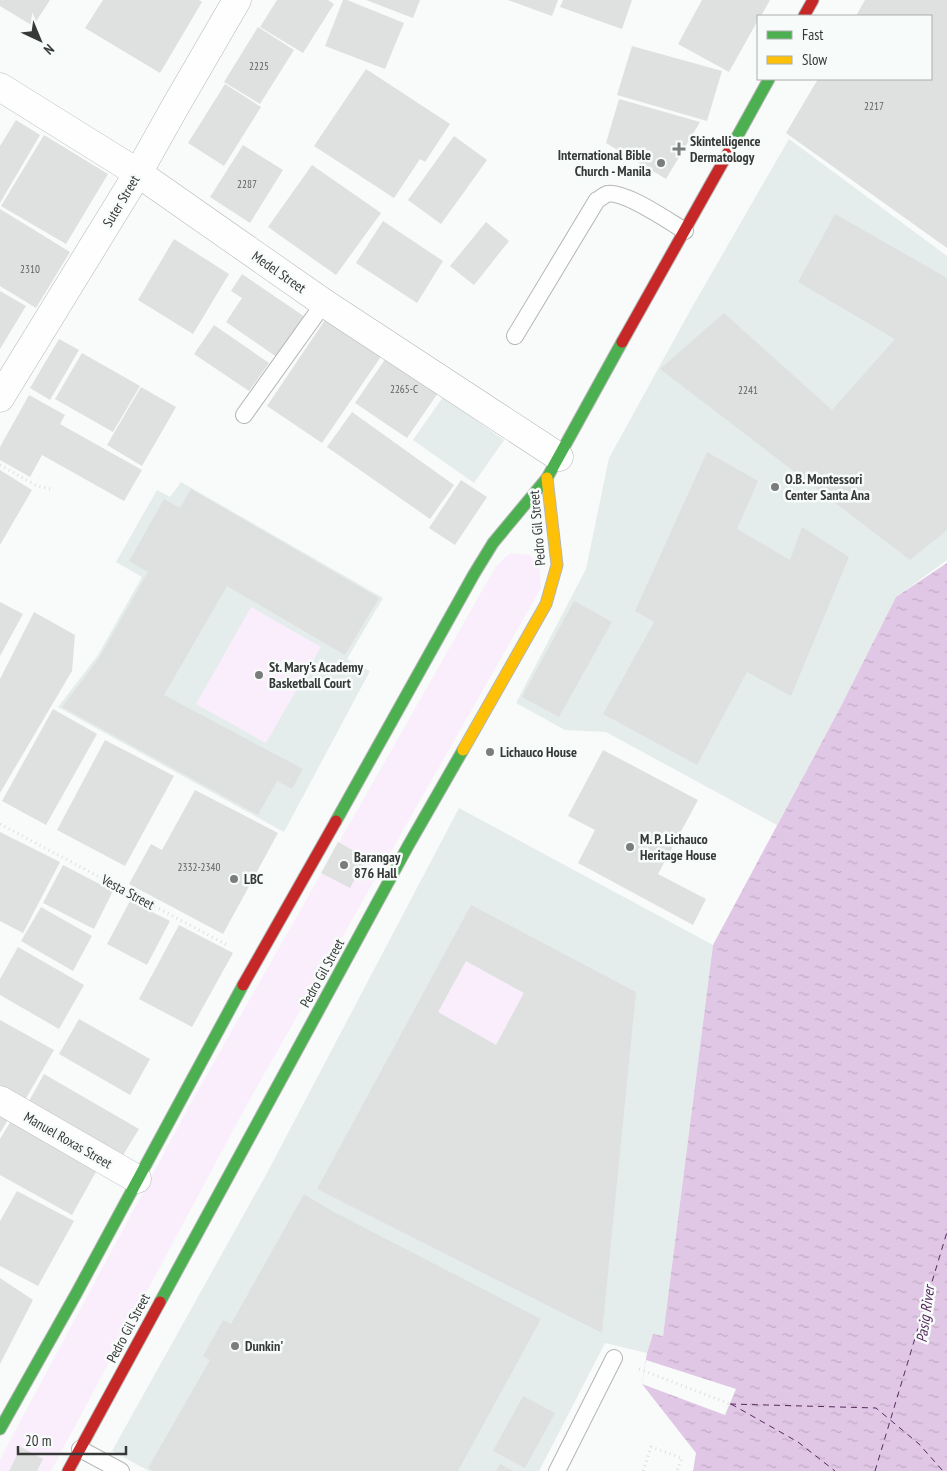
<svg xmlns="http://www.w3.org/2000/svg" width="947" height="1471" font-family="'PT Sans Narrow',sans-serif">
  <defs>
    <pattern id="water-ripples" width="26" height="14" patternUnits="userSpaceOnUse" patternTransform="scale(1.25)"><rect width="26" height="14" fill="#e0c7e5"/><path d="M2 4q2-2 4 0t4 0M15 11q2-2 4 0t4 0" fill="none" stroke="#c1acc5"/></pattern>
  </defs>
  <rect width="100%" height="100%" fill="#f8fbfa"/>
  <g fill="#e4edeb">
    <path d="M789 139 947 256V560L896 597 840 708 777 825 606 732 565 730 516 703 586 569 609 458 691 309Z"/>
    <path d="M443 397 504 440 474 483 413 440Z"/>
    <path d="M181 482 383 598 347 659 370 671 284 832 58 707 98 655 142 577 116 562 157 490 170 497Z"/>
    <path d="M459 808 713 945 663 1336 653 1334 647 1353 605 1343 539 1471H149L112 1451 267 1173Z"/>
  </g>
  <g fill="#faeefd">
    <path d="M510 553 530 555 540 568 541 588 246 1106 51 1471H0V1459L193 1099 496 566Z"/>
    <path d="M251 607 321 647 266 743 196 704Z"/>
    <path d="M466 961 524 993 496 1045 438 1012Z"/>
  </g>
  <path fill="url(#water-ripples)" d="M947 563V1471H693L696 1453 642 1384 647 1353 653 1334 663 1336 713 945 840 708 896 597Z"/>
  <path fill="#f8fbfa" d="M646 1360 736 1389 725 1415 642 1384Z"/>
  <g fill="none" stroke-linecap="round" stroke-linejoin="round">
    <g stroke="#56295e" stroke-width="1" stroke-dasharray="6 5" stroke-linecap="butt">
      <path d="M730 1404 876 1408 919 1444 943 1471"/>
      <path d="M731 1404 798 1442 835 1471"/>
      <path d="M875 1471 947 1232"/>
    </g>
  </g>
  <g fill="#dfe1e0" fill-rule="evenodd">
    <path d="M0 0H50L33 26 0 6Z"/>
    <path d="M103 0H199L202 2 160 73 85 28Z"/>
    <path d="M277 0H328L334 4 303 53 260 27Z"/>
    <path d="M343 0H347L404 23 385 69 325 46Z"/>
    <path d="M366 0H420L413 18Z"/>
    <path d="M508 0H558L552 16Z"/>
    <path d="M563 0H632L622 29 560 7Z"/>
    <path d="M702 0H770L761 16H758V20L729 72 678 44Z"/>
    <path d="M865 0H947V248L786 133 818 79H931V16H856Z"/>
    <path d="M258 27 294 50 260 104 224 82Z"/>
    <path d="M632 46 722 71 707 121 617 95Z"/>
    <path d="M366 69 450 124 425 162 420 159 394 198 314 146Z"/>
    <path d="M225 84 261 107 224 166 188 143Z"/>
    <path d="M619 99 700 122 666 179 606 143Z"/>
    <path d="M16 120 40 135 0 203V146Z"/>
    <path d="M44 135 108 174 66 244 1 206Z"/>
    <path d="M454 136 487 160 441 224 408 200Z"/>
    <path d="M243 145 283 170 250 223 210 197Z"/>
    <path d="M312 165 381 213 336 275 268 227Z"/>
    <path d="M0 209 70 252 36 308 0 286Z"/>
    <path d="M835 214 947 278V530L910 560 660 369 724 313 832 410 895 339 798 282Z"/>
    <path d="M383 221 443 261 417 303 356 263Z"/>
    <path d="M486 222 509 241 474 285 450 266Z"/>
    <path d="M174 239 229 274 193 334 138 300Z"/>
    <path d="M242 274 308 319 281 360 226 322 242 298 231 291Z"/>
    <path d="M0 291 26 306 0 349Z"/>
    <path d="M327 317 382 355 322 443 267 406Z"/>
    <path d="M214 325 269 363 249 391 194 354Z"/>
    <path d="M59 339 79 350 50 400 30 388Z"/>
    <path d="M82 353 140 386 113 432 55 399Z"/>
    <path d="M386 358 438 393 407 438 355 403Z"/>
    <path d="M141 387 176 407 142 466 107 445Z"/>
    <path d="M29 395 65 415 60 424 142 470 124 501 42 455 30 477 0 460V447Z"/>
    <path d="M352 412 454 485 430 519 327 447Z"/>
    <path d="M707 452 758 481 737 529 790 560 802 527 849 557 791 696 747 672 697 765 603 714 654 622 635 611Z"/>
    <path d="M0 470 32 490 0 545Z"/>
    <path d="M461 480 487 497 455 545 429 528Z"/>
    <path d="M191 489 379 598 345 655 227 586 164 695 303 769 292 789 277 781 258 815 62 707 99 658 148 572 129 561 164 499 180 508Z"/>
    <path d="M574 601 612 622 559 717 522 697Z"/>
    <path d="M0 602 23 614 0 656Z"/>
    <path d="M34 612 75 635 72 671 0 793V679Z"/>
    <path d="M53 709 97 734 46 825 2 801Z"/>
    <path d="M105 740 174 776 125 866 57 830Z"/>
    <path d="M603 750 698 800 658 874 706 899 693 925 578 863 595 830 568 816Z"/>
    <path d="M195 790 278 833 223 934 129 884 151 844 162 850Z"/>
    <path d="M0 832 60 862 23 933 0 921Z"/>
    <path d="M338 842 367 858 350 888 321 873Z"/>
    <path d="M63 865 113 891 94 929 43 903Z"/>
    <path d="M130 901 170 921 147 965 107 944Z"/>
    <path d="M471 905 636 992 602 1333 317 1189ZM466 961 524 993 496 1045 438 1012Z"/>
    <path d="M41 907 92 936 73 971 21 941Z"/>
    <path d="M179 925 233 953 192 1027 139 999Z"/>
    <path d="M18 947 84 985 59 1029 0 995V979Z"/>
    <path d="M79 1019 150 1059 130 1095 59 1054Z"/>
    <path d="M0 1020 54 1050 25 1100 0 1085Z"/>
    <path d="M44 1074 139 1129 123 1155 29 1101Z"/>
    <path d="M0 1109 11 1115 0 1133Z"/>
    <path d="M12 1119 97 1170 72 1215 0 1175V1139Z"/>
    <path d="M17 1191 74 1221 38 1286 0 1266V1221Z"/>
    <path d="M304 1194 332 1211 541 1319 458 1471H153L148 1468 210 1360 203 1356 223 1320 231 1324Z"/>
    <path d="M0 1278 33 1300 0 1364Z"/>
    <path d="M523 1396 555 1413 525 1468 493 1451Z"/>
    <path d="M21 1447 43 1459 37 1471H9Z"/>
    <path d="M500 1464 513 1471H496Z"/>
  </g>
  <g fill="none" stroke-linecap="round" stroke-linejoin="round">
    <g stroke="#b4b6b6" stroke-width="18">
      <g id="lane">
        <path d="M515 336 597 200C600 199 604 195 607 194 624 190 670 222 685 231"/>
        <path d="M244 415 324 303"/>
        <path d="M80 1449 121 1471"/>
        <path d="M557 1471 614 1358"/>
      </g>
    </g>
    <g stroke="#b4b6b6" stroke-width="29">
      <g id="street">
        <path d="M0 87 138 173 324 303 559 457"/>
        <path d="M0 398 138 173 175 107 237 0"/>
        <path d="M0 1100 137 1179"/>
      </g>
    </g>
    <g stroke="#b4b6b6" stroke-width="13">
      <g id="fast">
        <path d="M732 146 769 79"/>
        <path d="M336 821 474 574 493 543 547 478 622 342"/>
        <path d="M160 1302 408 846 463 750"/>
        <path d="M0 1429 76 1294 243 985"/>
      </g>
    </g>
    <g stroke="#b4b6b6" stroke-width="13">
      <path id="slow" d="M463 750 546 604 557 565 547 478"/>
    </g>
    <g stroke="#b4b6b6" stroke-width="13">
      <g id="jam">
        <path d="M804 16 813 0"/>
        <path d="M622 342 732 146"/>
        <path d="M243 985 336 821"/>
        <path d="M68 1471 160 1302"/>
      </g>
    </g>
    <g stroke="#dedede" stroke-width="3" stroke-dasharray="1 4" stroke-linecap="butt">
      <path d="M0 465 37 486 51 489"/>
      <path d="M0 824 227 945"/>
      <path d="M639 1369 730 1404"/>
      <path d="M643 1471 651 1447 682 1458 677 1471"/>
    </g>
    <use href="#lane" stroke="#fefefe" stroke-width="16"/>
    <use href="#street" stroke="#fefefe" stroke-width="28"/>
    <use href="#fast" stroke="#4caf50" stroke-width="11"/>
    <use href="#slow" stroke="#ffc107" stroke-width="11"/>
    <use href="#jam" stroke="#c62828" stroke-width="11"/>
  </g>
  <g fill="#7b7d7c" stroke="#f7fcfa" stroke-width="2">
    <path d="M676.5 141.5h5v5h5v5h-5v5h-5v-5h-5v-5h5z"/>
    <circle cx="661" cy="163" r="5"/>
    <circle cx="775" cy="487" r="5"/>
    <circle cx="259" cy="675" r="5"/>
    <circle cx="490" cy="752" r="5"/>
    <circle cx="630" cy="847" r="5"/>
    <circle cx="344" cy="865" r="5"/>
    <circle cx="234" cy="879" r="5"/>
    <circle cx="235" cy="1346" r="5"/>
  </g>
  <g text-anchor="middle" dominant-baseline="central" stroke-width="5" stroke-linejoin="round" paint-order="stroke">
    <g font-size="11" fill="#616362">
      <text x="259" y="66">2225</text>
      <text x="874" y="106">2217</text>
      <text x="247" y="184">2287</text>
      <text x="30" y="269">2310</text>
      <text x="404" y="389">2265-C</text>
      <text x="748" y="390">2241</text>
      <text x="199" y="867">2332-2340</text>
    </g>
    <g font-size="14" font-weight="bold" fill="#373938" stroke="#f7fcfa" text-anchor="start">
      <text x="690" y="141">Skintelligence<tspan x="690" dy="16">Dermatology</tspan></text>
      <text x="651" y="155" text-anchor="end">International Bible<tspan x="651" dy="16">Church - Manila</tspan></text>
      <text x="785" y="479">O.B. Montessori<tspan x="785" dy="16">Center Santa Ana</tspan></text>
      <text x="269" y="667">St. Mary's Academy<tspan x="269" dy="16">Basketball Court</tspan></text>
      <text x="500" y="752">Lichauco House</text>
      <text x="640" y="839">M. P. Lichauco<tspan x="640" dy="16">Heritage House</tspan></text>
      <text x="354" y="857">Barangay<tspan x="354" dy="16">876 Hall</tspan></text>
      <text x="244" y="879">LBC</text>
      <text x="245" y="1346">Dunkin'</text>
    </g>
    <g font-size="14" fill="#373938" stroke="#f7fcfa">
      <text transform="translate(121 201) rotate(-59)">Suter Street</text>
      <text transform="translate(279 272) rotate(35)">Medel Street</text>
      <text transform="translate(537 528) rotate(-95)">Pedro Gil Street</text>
      <text transform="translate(128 892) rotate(28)">Vesta Street</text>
      <text transform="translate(322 973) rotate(-61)">Pedro Gil Street</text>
      <text transform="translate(68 1140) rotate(30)">Manuel Roxas Street</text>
      <text transform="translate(128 1328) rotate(-62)">Pedro Gil Street</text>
    </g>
    <g font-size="15" font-style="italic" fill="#56295e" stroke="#f7fcfa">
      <text transform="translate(925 1314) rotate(-82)">Pasig River</text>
    </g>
  </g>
  <rect x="757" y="15" width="175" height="65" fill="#f7fcfa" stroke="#aaaeac"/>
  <rect x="767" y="31" width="25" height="8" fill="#4caf50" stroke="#aaaeac"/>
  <text x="802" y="40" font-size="15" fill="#373938">Fast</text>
  <rect x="767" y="56" width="25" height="8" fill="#ffc107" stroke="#aaaeac"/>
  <text x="802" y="65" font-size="15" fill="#373938">Slow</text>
  <g transform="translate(40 40) rotate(136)" stroke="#f7fcfa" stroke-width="4" paint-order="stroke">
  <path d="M0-4L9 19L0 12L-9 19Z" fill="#373938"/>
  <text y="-8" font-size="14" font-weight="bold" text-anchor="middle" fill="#373938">N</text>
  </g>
  <path d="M18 1446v8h108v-8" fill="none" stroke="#373938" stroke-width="2.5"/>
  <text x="25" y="1446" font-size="15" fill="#373938" stroke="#f7fcfa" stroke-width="4" paint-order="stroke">20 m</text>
</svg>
